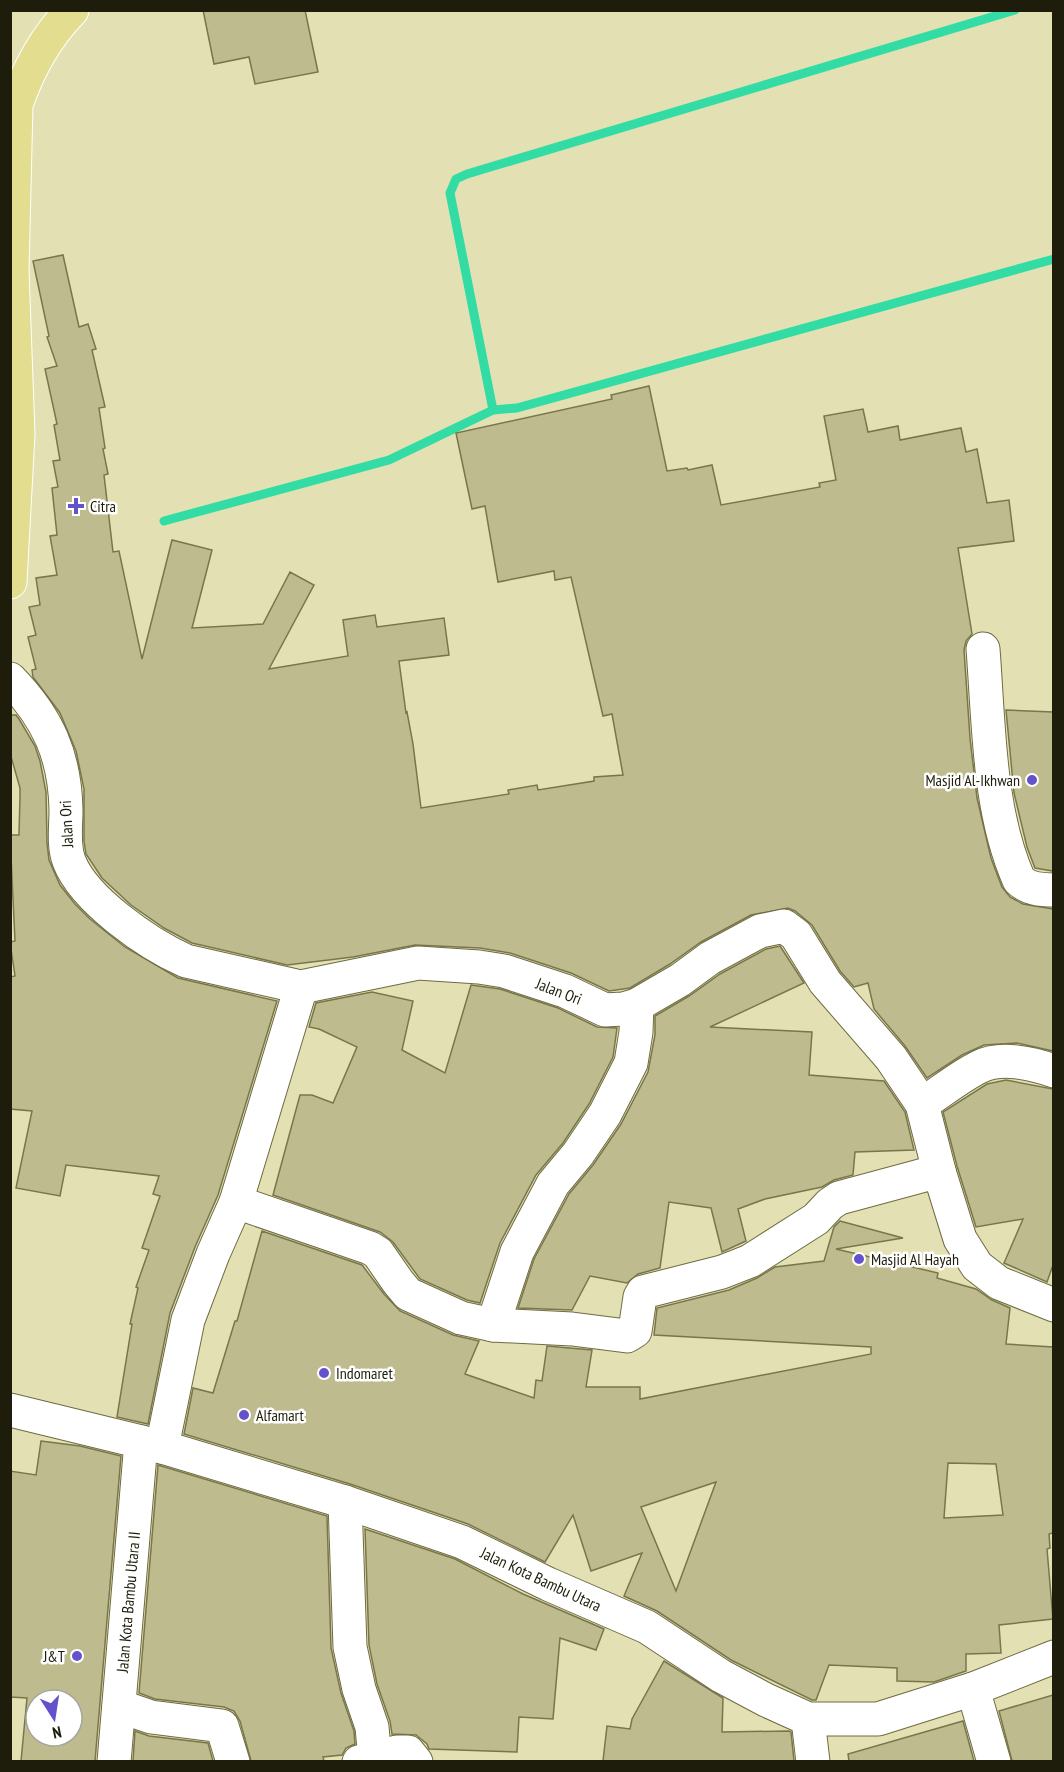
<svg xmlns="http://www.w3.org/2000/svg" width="1064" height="1772" font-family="'PT Sans Narrow',sans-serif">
  <rect width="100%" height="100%" fill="#e3e1b3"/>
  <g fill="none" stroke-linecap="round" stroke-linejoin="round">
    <g stroke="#33dca4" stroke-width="9">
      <path d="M493 410 450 193 456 179 467 174 1015 10"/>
      <path d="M164 521 389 460 493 410 517 408 1054 259"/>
    </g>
  </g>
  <g fill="#bebc8f" stroke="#78764b" stroke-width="1.5" fill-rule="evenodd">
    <path d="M203 10H305L318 72 255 84 249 57 214 64Z"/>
    <path d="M63 255 79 327 88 324 96 349 92 350 105 407 99 408 105 448 103 449 108 474 104 475 113 552 119 551 142 659 172 540 212 550 192 628 263 624 290 572 314 585 269 669 348 656 343 620 375 615 377 627 444 618 449 655 399 661 406 713 407 712 413 744 421 808 509 794 508 790 537 785 538 790 594 781V777L623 775 612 714 603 716 571 577 555 580 554 571 498 582 485 506 472 509 456 433 612 399 611 395 649 386 667 471 687 468 688 470 712 465 721 505 820 487 819 483 836 480 824 416 863 409 868 432 898 426 900 440 961 428 966 452 977 449 987 503 1009 500 1014 541 958 548 972 634 966 641 964 650 970 738 977 798 991 858 1002 887 1010 897 1023 904 1053 909V1051L1017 1043 984 1045 962 1055 927 1078 905 1046 874 1009 868 983 854 987 840 971 812 925 795 911 788 908 751 915 701 942 670 964 630 988 609 991 571 973 510 953 480 948 415 945 353 957 287 965 192 943 164 928 131 905 102 878 86 854 84 841V789L76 751 60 713 33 677 32 670 36 669 28 637 36 635 29 607 40 605 36 578 57 575 50 536 57 535 52 488 58 487 53 461 60 460 54 425 57 424 45 369 57 366 47 337 49 336 33 261Z"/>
    <path d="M1006 710 1053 712V871L1035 868 1027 847 1014 793Z"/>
    <path d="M10 715H16L19 719 35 746 40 761 46 792 47 843 49 860 60 885 75 904 90 919 125 947 178 978 277 1001 218 1195 195 1247 170 1313 148 1424 117 1417 132 1324H130L138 1288 136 1287 149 1250 142 1248 160 1196 153 1194 159 1176 66 1165 60 1196 16 1188 32 1111 10 1109V977L15 976 10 942 15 941 10 835H19L20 796V788L10 753Z"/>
    <path d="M780 946 804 983 710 1027 812 1032 809 1075 884 1081 905 1112 914 1150 855 1152 853 1175 834 1180 822 1187 765 1199 738 1209 746 1241 722 1252 711 1208 669 1202 660 1268 638 1274 627 1283 590 1276 572 1310 518 1308 534 1259 569 1194 593 1165 621 1124 648 1072 655 1035V1016L689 996 720 974 766 949Z"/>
    <path d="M471 985 500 989 558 1008 597 1027 617 1028 613 1057 589 1104 563 1143 536 1175 500 1243 480 1303 467 1300 420 1279 393 1242 380 1232 273 1195 300 1095H312L333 1103 357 1047 319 1029 309 1027 316 1003 372 992 413 1001 402 1050 445 1073Z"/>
    <path d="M1006 1080 1053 1089V1265L1047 1282 1004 1263 1023 1219 976 1227 957 1166 943 1112 987 1084Z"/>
    <path d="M840 1221 903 1238 836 1249 938 1273 937 1278 976 1289 992 1300 1010 1308 1006 1344 1053 1347V1533L1049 1534 1050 1548 1047 1549 1053 1619 999 1625 1001 1653 966 1654V1671L934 1682 897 1681V1668L829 1665 816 1700H812L731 1660 657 1611 624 1596 642 1553 591 1571 573 1515 545 1562 468 1524 350 1484 184 1434 193 1388 213 1393 235 1321H237L262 1231 362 1265 384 1294 400 1311 453 1335 479 1341 465 1374 534 1398 536 1380 542 1381 547 1346 592 1350 586 1387H640V1399L871 1354V1347L654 1335 657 1308 729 1290 757 1278 775 1267 824 1261 834 1227ZM948 1463 996 1464 1003 1515 944 1518ZM716 1482 676 1591 641 1507Z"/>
    <path d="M41 1441 80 1446 121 1456 95 1761H21L27 1698 10 1697V1471L36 1475ZM36 1700H72V1736H36Z"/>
    <path d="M158 1465 327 1516 331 1648 341 1693 354 1731 355 1744 346 1748 342 1755 323 1757 324 1761H251L240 1721 234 1711 224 1707 155 1699 139 1693Z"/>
    <path d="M365 1529 455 1559 523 1594 604 1629 596 1650 560 1638 553 1719 519 1717 517 1752 429 1749 427 1744 416 1735 392 1734 390 1721 377 1684 369 1645Z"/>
    <path d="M664 1661 723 1698 722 1732 789 1731 791 1732 794 1761H603L607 1726 630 1729 632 1719Z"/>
    <path d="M1053 1695V1761H1012L999 1711Z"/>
    <path d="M963 1721 974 1761H849L848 1754Z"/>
    <path d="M135 1731 149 1736 208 1743 213 1761H133Z"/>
  </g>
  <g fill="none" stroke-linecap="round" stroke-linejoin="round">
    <g stroke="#6e6b41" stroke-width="35">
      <g id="minor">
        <path d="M983 649C989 724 988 810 1019 880 1028 889 1041 890 1054 890"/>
        <path d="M10 679C48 718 65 756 66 810 66 827 63 845 69 861 84 900 148 944 186 961L301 987 418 963 479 967 504 971 565 991 605 1010 623 1009 637 1005 680 980 710 958 760 931 784 926 796 935 825 982 891 1058 922 1104 939 1171 960 1239 977 1266 999 1283 1054 1305"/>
        <path d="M922 1104C941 1092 959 1077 979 1067 1000 1056 1032 1063 1054 1071"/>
        <path d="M236 1202 370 1248 378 1253 398 1282 408 1294 461 1318 493 1325 572 1329 627 1336 635 1331 640 1297 643 1292 722 1272 750 1261 816 1219 830 1204 839 1198 939 1171"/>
        <path d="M493 1325 517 1252 553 1184 578 1154 605 1114 631 1063 636 1032 637 1005"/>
        <path d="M10 1410 162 1447 345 1502 462 1542 548 1584 647 1627 721 1676 766 1700 808 1719H878L973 1689 1054 1657"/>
        <path d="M162 1447 188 1320 213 1254 236 1202 301 987"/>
        <path d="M345 1502 350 1647 359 1689 372 1727 375 1759"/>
        <path d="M973 1689 994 1762"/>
        <path d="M119 1706 151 1717 222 1726 233 1762"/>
        <path d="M808 1719 813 1762"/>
        <path d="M114 1762 141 1442"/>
        <path d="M359 1762 397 1752H408L416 1762"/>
      </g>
    </g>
    <g stroke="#fff" stroke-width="35">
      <path id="major" d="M10 582 18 434 12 271 16 105C28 69 45 38 72 10"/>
    </g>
    <use href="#minor" stroke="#fff" stroke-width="33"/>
    <use href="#major" stroke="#e2dd8f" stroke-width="33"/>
  </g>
  <g fill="#6452cb" stroke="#fff" stroke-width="2">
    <path d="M73 497h6v6h6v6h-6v6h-6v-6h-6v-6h6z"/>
    <circle cx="1032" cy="780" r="6"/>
    <circle cx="859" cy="1259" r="6"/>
    <circle cx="324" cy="1373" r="6"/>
    <circle cx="244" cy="1415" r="6"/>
    <circle cx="77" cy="1656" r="6"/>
  </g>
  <g text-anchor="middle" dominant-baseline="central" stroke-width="5" stroke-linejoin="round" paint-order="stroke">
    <g font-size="16" fill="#1e1d0b" stroke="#fff" text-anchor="start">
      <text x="90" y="506">Citra</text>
      <text x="1020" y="780" text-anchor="end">Masjid Al-Ikhwan</text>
      <text x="871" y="1259">Masjid Al Hayah</text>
      <text x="336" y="1373">Indomaret</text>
      <text x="256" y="1415">Alfamart</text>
      <text x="65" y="1656" text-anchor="end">J&amp;T</text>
    </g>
    <g font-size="16" fill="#1e1d0b" stroke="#fff">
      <text transform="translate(66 824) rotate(-93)">Jalan Ori</text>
      <text transform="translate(559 991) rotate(21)">Jalan Ori</text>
      <text transform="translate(541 1579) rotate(25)">Jalan Kota Bambu Utara</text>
      <text transform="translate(128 1602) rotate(-85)">Jalan Kota Bambu Utara II</text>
    </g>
  </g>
  <rect width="1064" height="1772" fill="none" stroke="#1e1d0b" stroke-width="24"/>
  <g transform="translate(54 1718) rotate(168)"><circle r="28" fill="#ffffff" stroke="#a5a59d" stroke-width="1.5"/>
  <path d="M0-4.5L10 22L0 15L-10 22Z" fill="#6452cb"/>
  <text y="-9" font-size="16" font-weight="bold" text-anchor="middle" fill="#1e1d0b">N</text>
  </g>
</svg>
